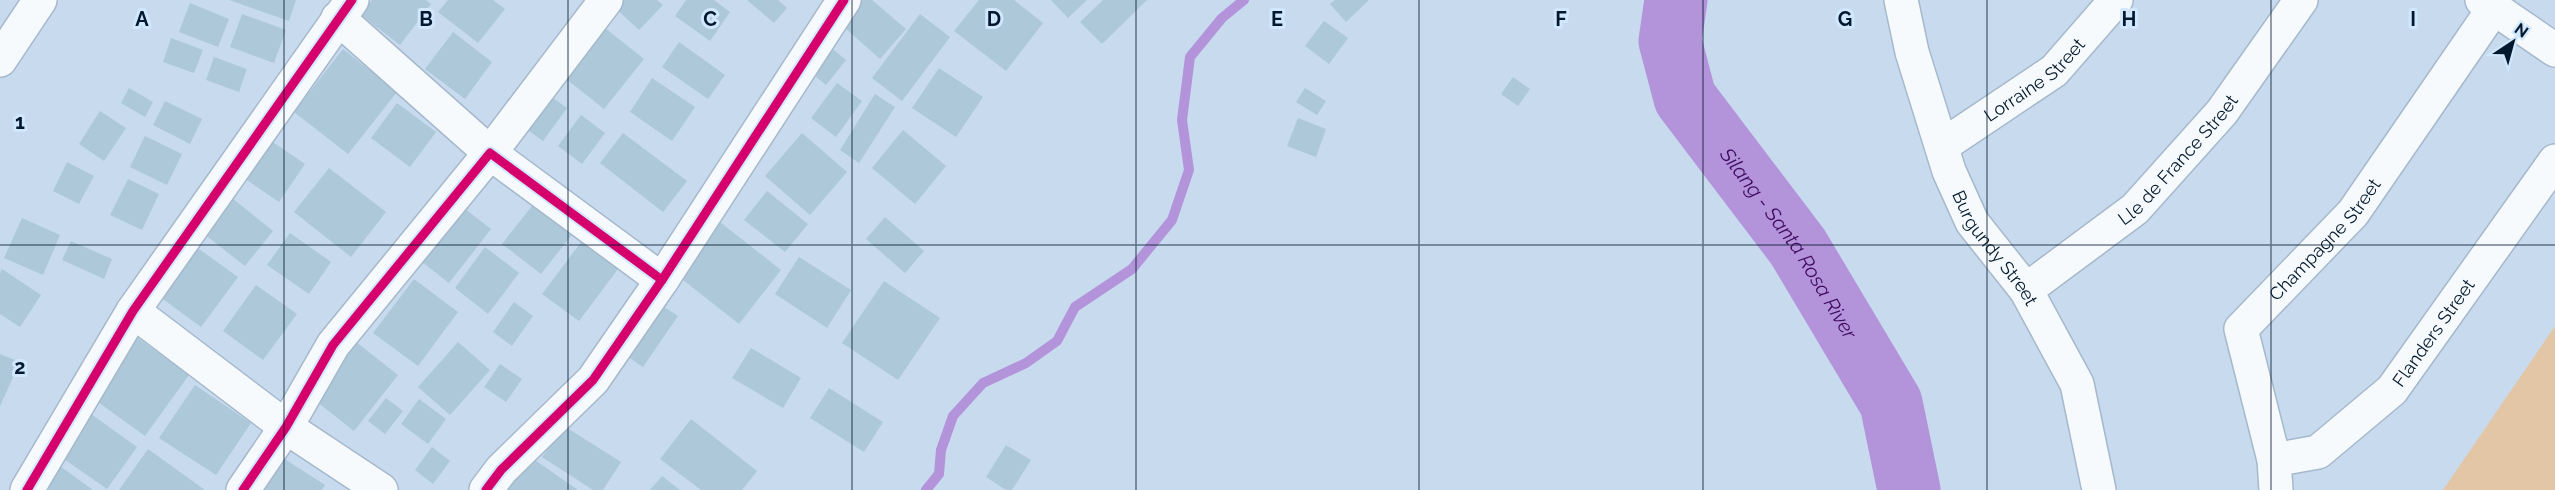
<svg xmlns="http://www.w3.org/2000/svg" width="2555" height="490" font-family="Raleway,sans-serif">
  <rect width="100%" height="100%" fill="#c8dbee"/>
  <path fill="#e2c6a5" d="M2555 326V490H2443Z"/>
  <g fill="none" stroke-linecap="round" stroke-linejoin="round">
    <path stroke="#b394da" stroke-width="10" d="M926 490 939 474 941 450 953 416 983 383 1026 363 1057 341 1075 307 1132 269 1172 220 1189 170 1182 120 1190 57 1222 18 1244 0"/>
    <path stroke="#b394da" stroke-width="63" id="s1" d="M1676 0 1670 41 1685 98 1798 247 1891 403 1909 490"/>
  </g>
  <g fill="#acc8d9">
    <path d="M229 0H296L289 21Z"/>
    <path d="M372 0H426L431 4 400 45 361 15Z"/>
    <path d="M448 0H493L505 9 478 43 438 12Z"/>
    <path d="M615 0H657L663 5 639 30 611 4Z"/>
    <path d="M686 0H714L730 12 710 41 675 16Z"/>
    <path d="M747 0H778L787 8 774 23Z"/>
    <path d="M853 0H872L906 29 880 59 835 19Z"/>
    <path d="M979 0H1014L1043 23 1006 71 954 31Z"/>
    <path d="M1051 0H1087L1068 18Z"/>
    <path d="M1103 0H1147L1102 44 1080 22Z"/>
    <path d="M1335 0H1369L1346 22 1330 4Z"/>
    <path d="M190 3 229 19 218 47 179 32Z"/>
    <path d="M242 14 286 30 274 63 230 47Z"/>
    <path d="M920 14 950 37 902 101 872 78Z"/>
    <path d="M1324 21 1348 38 1329 64 1305 46Z"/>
    <path d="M600 24 644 59 604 109 560 74Z"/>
    <path d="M453 32 492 62 465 99 425 69Z"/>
    <path d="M171 38 203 50 194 73 163 62Z"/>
    <path d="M823 41 846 60 826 85 803 66Z"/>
    <path d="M679 42 725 75 708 99 662 67Z"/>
    <path d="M343 49 397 92 348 154 294 112Z"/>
    <path d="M214 57 247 69 239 92 206 80Z"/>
    <path d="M939 68 983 97 956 137 912 108Z"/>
    <path d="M1513 77 1530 89 1518 106 1501 94Z"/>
    <path d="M652 78 695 107 672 141 630 112Z"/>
    <path d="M837 83 862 101 836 137 811 118Z"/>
    <path d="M129 88 153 102 145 117 121 103Z"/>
    <path d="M1305 88 1326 101 1317 115 1296 102Z"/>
    <path d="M875 94 895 107 859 163 840 150Z"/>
    <path d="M549 95 567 108 543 141 525 128Z"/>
    <path d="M165 101 202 119 190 144 153 125Z"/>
    <path d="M397 103 436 132 410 167 371 138Z"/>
    <path d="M100 111 126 128 104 161 79 144Z"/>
    <path d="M581 115 605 133 582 164 558 146Z"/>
    <path d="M1298 118 1326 129 1316 157 1287 146Z"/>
    <path d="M903 130 946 166 915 204 872 168Z"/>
    <path d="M623 133 687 181 663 212 600 163Z"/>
    <path d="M802 133 847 172 810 215 765 176Z"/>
    <path d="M145 136 182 154 167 185 130 167Z"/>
    <path d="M264 136 305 164 279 202 238 174Z"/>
    <path d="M67 162 94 176 79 204 53 191Z"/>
    <path d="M329 168 386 212 351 257 294 212Z"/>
    <path d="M128 179 159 194 142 230 110 215Z"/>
    <path d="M767 191 808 224 785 252 744 220Z"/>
    <path d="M232 198 273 231 245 266 204 234Z"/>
    <path d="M455 201 491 229 449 283 413 255Z"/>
    <path d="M535 202 574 232 541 274 502 244Z"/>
    <path d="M885 217 924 251 905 273 866 239Z"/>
    <path d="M22 218 60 235 43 275 4 258Z"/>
    <path d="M720 222 781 270 739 324 678 276Z"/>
    <path d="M290 233 331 262 309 294 267 265Z"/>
    <path d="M588 233 624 261 579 321 542 294Z"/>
    <path d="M71 241 112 259 104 279 62 260Z"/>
    <path d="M188 241 238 277 201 327 152 291Z"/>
    <path d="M485 247 519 273 488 314 455 288Z"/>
    <path d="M799 257 851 290 827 328 775 294Z"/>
    <path d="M2 269 41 295 20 327 0 314V273Z"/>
    <path d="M414 279 458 312 418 366 373 333Z"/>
    <path d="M884 281 940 318 898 380 842 343Z"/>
    <path d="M256 285 297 314 263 360 223 331Z"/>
    <path d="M514 302 533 316 512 346 493 332Z"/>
    <path d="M656 302 678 316 643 367 622 353Z"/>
    <path d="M138 338 189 375 145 436 94 399Z"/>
    <path d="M351 338 398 375 354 431 307 394Z"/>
    <path d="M458 342 490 370 450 415 418 387Z"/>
    <path d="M751 348 801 378 783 408 732 378Z"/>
    <path d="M0 354 20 362 0 406Z"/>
    <path d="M500 364 522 379 506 402 484 387Z"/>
    <path d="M195 385 251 423 216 475 159 438Z"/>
    <path d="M829 388 883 422 864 452 810 418Z"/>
    <path d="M386 398 403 411 385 434 368 421Z"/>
    <path d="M419 399 446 419 428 444 401 424Z"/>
    <path d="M91 414 137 447 107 489 61 457Z"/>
    <path d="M691 419 757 471 742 490H701L660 459Z"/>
    <path d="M564 426 621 462 603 490H593L542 457Z"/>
    <path d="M1006 445 1031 460 1012 490H1006L986 477Z"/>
    <path d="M432 447 450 461 433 484 415 470Z"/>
    <path d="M148 449 205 490H119Z"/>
    <path d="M525 453 578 490H498Z"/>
    <path d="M280 456 325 485 322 490H258Z"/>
    <path d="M53 461 93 490H48L38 483Z"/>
    <path d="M662 476 680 490H650Z"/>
  </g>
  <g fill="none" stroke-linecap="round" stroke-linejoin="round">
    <g stroke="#a5b8cc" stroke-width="36">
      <g id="minor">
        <path id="s2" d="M1901 0 1912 52 1949 171 1972 222 2026 290 2077 384 2099 490"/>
        <path d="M2482 0 2555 50"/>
        <path d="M338 18 490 153 606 0"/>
        <path d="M0 60 40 0"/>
        <path id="s3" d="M1942 146 2054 71 2116 0"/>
        <path id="s4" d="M2026 290 2135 209 2222 112 2301 0"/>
        <path d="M133 311 286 427 381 490"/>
        <path id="s5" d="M2274 460 2318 452 2392 390 2555 161"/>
        <path d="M27 490 133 311 352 0"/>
        <path d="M243 490 286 427 333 345 490 153 662 280"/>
        <path d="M486 490 501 470 593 380 662 280 844 0"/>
        <path id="s6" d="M2276 490 2274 460 2241 329 2353 213 2494 8"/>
      </g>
    </g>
    <use href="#minor" stroke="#f7fafc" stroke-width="33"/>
    <g stroke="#d0e7fe" stroke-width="13">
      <g id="cycleway">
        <path d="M27 490 133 311 352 0"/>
        <path d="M243 490 286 427 333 345 490 153 662 280"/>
        <path d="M486 490 501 470 593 380 662 280 844 0"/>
      </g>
    </g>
    <use href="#cycleway" stroke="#d6006c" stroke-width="9"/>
  </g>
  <path fill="none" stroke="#02182d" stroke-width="1.5" stroke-opacity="0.55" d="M284 0V490M568 0V490M852 0V490M1136 0V490M1419 0V490M1703 0V490M1987 0V490M2271 0V490M0 245H2555"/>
  <g text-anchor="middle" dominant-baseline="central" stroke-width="6" stroke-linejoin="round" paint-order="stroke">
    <g font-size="18" fill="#02182d" stroke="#d0e7fe">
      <text stroke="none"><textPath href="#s3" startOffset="114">Lorraine Street</textPath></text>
      <text stroke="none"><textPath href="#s4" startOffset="201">Lle de France Street</textPath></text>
      <text stroke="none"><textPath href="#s6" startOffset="288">Champagne Street</textPath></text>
      <text stroke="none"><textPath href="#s2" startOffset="268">Burgundy Street</textPath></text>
      <text stroke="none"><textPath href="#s5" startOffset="212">Flanders Street</textPath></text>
    </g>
    <g font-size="20" font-style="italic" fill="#410b60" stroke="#d0e7fe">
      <text stroke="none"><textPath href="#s1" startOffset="279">Silang - Santa Rosa River</textPath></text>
    </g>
  </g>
  <g font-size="20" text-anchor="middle" font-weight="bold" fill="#02182d" stroke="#d0e7fe" stroke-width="6" stroke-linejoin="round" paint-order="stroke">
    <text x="142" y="26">A</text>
    <text x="426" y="26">B</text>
    <text x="710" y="26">C</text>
    <text x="994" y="26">D</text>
    <text x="1277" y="26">E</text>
    <text x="1561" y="26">F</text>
    <text x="1845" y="26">G</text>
    <text x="2129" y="26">H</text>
    <text x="2413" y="26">I</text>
    <text x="20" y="129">1</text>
    <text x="20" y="374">2</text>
  </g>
  <g transform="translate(2513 42) rotate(36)" stroke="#d0e7fe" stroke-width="4.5" paint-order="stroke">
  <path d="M0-4.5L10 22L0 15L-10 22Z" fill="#02182d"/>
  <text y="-9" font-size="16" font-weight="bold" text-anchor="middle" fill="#02182d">N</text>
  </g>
</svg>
